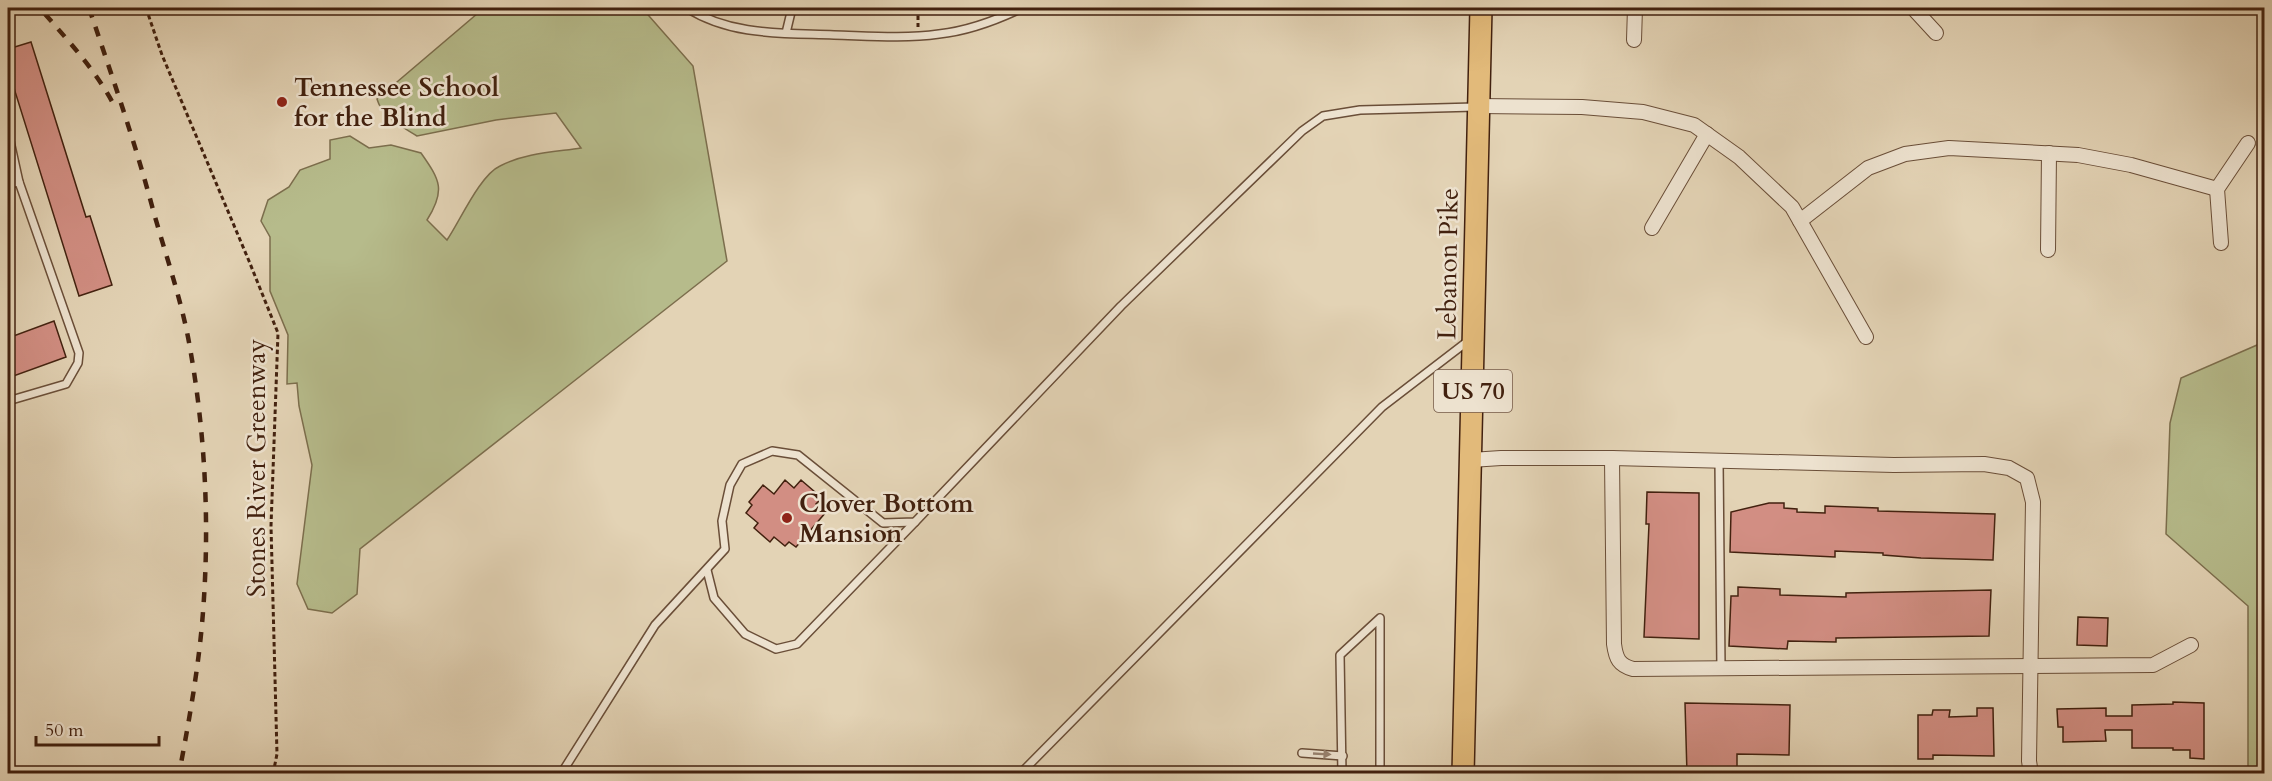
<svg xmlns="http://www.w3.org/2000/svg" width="2272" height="781" font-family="Cardo,serif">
  <rect width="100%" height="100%" fill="#e3d3b5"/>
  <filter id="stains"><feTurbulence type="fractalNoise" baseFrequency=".00333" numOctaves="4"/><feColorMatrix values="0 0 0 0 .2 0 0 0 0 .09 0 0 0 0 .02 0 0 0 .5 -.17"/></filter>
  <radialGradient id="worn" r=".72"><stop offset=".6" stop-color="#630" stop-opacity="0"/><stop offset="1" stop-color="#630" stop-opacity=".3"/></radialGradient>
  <g fill="#b6bb8b" stroke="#7c6e4d" stroke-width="1.5">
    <path d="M484 8H642L693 66 727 261 360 549 357 594 332 613 308 609 297 584 312 465 299 406 297 383 287 384 288 335 270 291V237L261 221 268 200 289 187 300 170 330 159V140L350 136 369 148 391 145 421 153C440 180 446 190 427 220L447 240C460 221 480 175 500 166 525 153 555 152 581 148L556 113 496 120 417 136C401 126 382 117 377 99Z"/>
    <path d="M2264 342V773L2248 774V606L2166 534 2170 423 2181 378Z"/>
  </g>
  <g fill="#d28e83" stroke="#42210f" stroke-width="1.5">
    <path d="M31 42 86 217 90 216 112 285 79 296 8 69V49Z"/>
    <path d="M54 321 66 357 8 378V338Z"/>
    <path d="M785 480 794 488 801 480 822 498 816 504 826 512 796 547 789 542 785 546 774 537 770 542 754 528 758 523 746 513 752 505 749 502 763 485 774 494Z"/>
    <path d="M1647 492 1699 493V639L1644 637 1649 524H1646Z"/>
    <path d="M1769 503H1784V508L1797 509V512L1825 513V506L1878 508V511L1995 514 1993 560 1921 558 1883 555V553L1835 551V557L1730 552 1731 512Z"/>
    <path d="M1738 587 1780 589V595L1846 597V593L1991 590 1989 636 1836 638V642L1788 641 1787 649 1729 646 1731 596H1738Z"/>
    <path d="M2078 617 2108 618 2107 646 2077 645Z"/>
    <path d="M2173 702 2204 703V759L2190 758V750H2173V748H2132V730H2105L2106 741 2063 742V727H2058L2057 709 2106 708V716H2132V705L2173 704Z"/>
    <path d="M1685 703 1790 705 1789 755 1737 754V774H1687Z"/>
    <path d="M1977 708H1993L1994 756 1933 755V759H1918V715H1932L1933 710H1950L1949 717 1977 716Z"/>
  </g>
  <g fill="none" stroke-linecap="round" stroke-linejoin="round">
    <g stroke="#6a4e38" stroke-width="10">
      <g id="lane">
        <path d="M687 8C731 36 783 33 834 35 869 36 904 39 939 34 967 31 997 20 1022 8"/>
        <path d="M786 33 792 8"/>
        <path d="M8 132 19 182 8 184"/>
        <path d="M8 401 66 384 78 363 79 353 19 182"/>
        <path d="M1719 461 1721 669"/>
        <path d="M707 570 714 598 745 634 776 649 797 644 915 522"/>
        <path d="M1302 753 1343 756"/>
        <path d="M561 774 655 625 725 549 722 521 730 485 742 464 772 451 798 455 883 523 915 522 1121 306 1302 131 1323 116 1360 110 1475 107"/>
        <path d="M1020 774 1382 407 1468 341"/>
        <path d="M1342 774 1340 655 1380 618V774"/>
      </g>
    </g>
    <g stroke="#6a4e38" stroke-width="16">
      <g id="street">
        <path d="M1913 8 1936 33"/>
        <path d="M1634 40 1635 8"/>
        <path d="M1478 106 1582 107 1643 112 1694 125 1739 157 1792 207 1866 337"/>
        <path d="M1800 221 1868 168 1905 154 1949 148 2078 155 2131 165 2217 189"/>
        <path d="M1652 228 1707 134"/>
        <path d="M2221 243 2217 189 2248 143"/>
        <path d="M2048 250 2049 153"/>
        <path d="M1612 458 1614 644C1616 659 1619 665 1633 669L2153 665 2191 645"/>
        <path d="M1471 460 1501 458H1612L1894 465 1984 464 2009 468 2027 478 2033 502 2029 761 2031 774"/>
      </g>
    </g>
    <g stroke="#42210f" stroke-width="24">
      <path id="primary" d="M1463 774 1481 8"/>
    </g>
    <g stroke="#42210f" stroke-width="3" stroke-dasharray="4.5 3" stroke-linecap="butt">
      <path d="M146 8 162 55 249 261 278 333 271 526 277 754 273 774"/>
      <path d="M918 8V27"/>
    </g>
    <use href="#lane" stroke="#ede2cf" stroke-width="7"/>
    <use href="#street" stroke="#ede2cf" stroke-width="14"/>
    <use href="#primary" stroke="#e2ba7a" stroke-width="21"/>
    <g stroke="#42210f" stroke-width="4.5" stroke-dasharray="10 10" stroke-linecap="butt">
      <path d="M89 8C111 73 134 139 152 206 164 250 179 292 188 337 205 427 210 521 203 612 199 666 189 721 179 774"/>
      <path d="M45 14C71 44 97 72 115 107"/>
    </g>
  </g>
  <defs><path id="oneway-solid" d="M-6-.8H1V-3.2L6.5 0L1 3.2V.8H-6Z" transform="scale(1.5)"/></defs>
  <use fill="#98826f" href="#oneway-solid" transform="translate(1322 754) rotate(3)"/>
  <g fill="#8f2418" stroke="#ede2cf" stroke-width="2">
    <circle cx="282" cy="102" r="6"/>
    <circle cx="787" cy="518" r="6"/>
  </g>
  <g text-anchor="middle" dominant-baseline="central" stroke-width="5" stroke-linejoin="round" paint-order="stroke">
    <rect fill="#ede2cf" stroke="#755b49" stroke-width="1.5" x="1434" y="370" width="78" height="42" rx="4.5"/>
    <g font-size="24" font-weight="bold" fill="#42210f">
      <text x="1473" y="391">US 70</text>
    </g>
    <g font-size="26" font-weight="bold" fill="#42210f" stroke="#ede2cf" text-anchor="start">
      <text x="294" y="87">Tennessee School<tspan x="294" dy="30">for the Blind</tspan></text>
      <text x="799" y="503">Clover Bottom<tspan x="799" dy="30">Mansion</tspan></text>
    </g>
    <g font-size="26" fill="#42210f" stroke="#ede2cf">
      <text transform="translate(1448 264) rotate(-89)">Lebanon Pike</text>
      <text transform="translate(256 468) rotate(-90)">Stones River Greenway</text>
    </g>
  </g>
  <rect width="2272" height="781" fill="none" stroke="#e3d3b5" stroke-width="30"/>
  <rect x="9" y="9" width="2254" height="763" fill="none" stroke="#42210f" stroke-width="3"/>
  <rect x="15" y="15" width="2242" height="751" fill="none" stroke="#42210f" stroke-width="1.5"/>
  <path d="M36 736v9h123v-9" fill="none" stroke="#42210f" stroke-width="3"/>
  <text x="45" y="736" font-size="18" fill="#42210f" stroke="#ede2cf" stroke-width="4.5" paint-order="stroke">50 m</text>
  <rect width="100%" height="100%" filter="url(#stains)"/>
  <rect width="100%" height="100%" fill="url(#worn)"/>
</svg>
